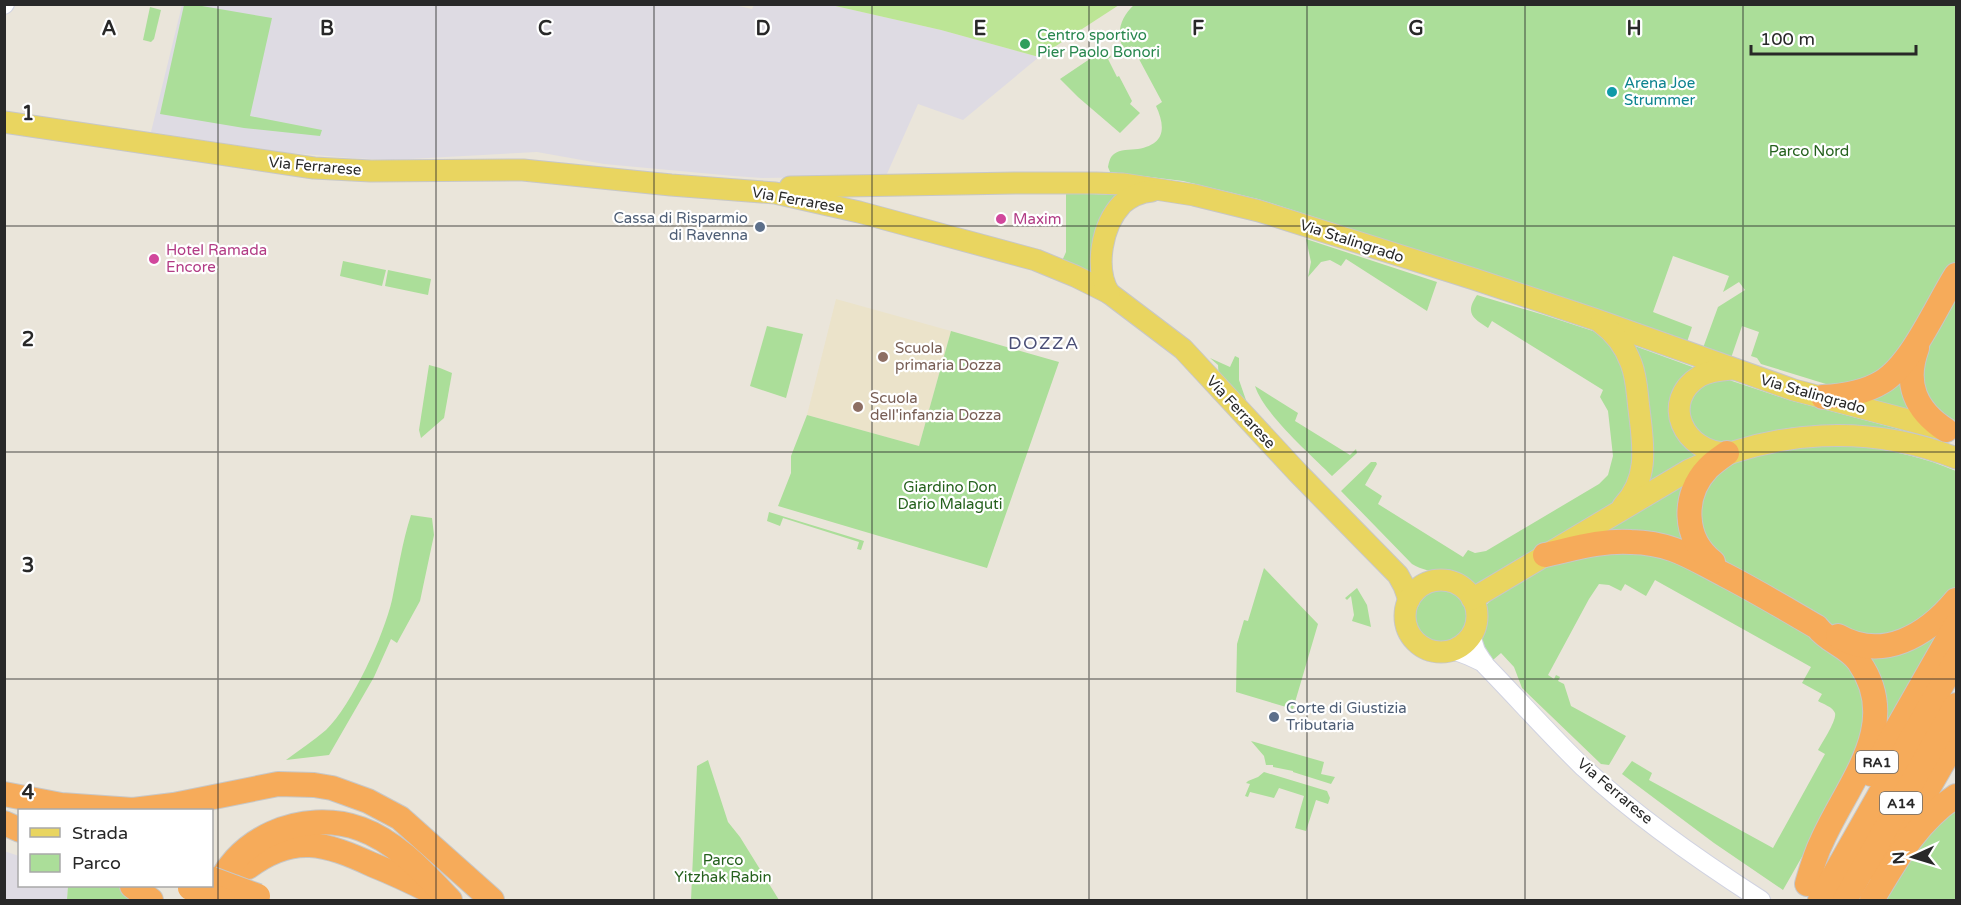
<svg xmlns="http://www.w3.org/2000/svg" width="1961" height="905" font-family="'Varela Round',sans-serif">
  <rect width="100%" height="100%" fill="#eae5da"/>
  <g fill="#dedbe3">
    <path d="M730 4 752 9 754 5H831L941 30 1039 57 963 120 918 104 886 176 762 178 734 176 604 164 537 152 391 160 352 158 291 153 151 132 182 5Z"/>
    <path d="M4 851 19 856 20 886H68L67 900H5Z"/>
  </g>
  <path fill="#ebe3ca" d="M836 299 951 331 919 446 807 415Z"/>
  <g fill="#abde99">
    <path d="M184 5H196L272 18 250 116 322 130 320 136 244 128 160 114Z"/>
    <path d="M1134 5H1956V263L1904 354 1882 373 1840 386 1826 384 1761 364 1757 358 1751 356 1759 332 1742 326 1731 358 1703 348 1718 307 1745 290 1739 282 1723 292 1729 276 1673 256 1653 312 1692 327 1687 342 1548 292 1258 199 1183 181 1110 172 1108 167C1109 162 1110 157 1114 154 1120 149 1130 150 1138 149 1165 144 1166 128 1156 106L1162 102 1132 46 1124 50C1115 33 1121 17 1134 5Z"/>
    <path d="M150 7 161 10 154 39 151 42 143 40Z"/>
    <path d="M1106 48 1111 57 1108 59 1117 77 1119 76 1132 101 1130 104 1140 113 1120 133 1078 97 1060 79Z"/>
    <path d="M1066 193 1116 195 1092 273 1062 261 1066 252Z"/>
    <path d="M1306 239 1437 282 1427 311 1346 259 1341 266 1330 260 1321 262 1308 277 1311 262Z"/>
    <path d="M343 261 386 270 382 286 340 276Z"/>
    <path d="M388 270 431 279 428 295 385 286Z"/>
    <path d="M1956 286V421L1939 411 1921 396 1928 337Z"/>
    <path d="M1477 295 1544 315 1596 332 1606 338 1623 360 1635 459 1634 474 1614 502 1472 588C1456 569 1431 576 1412 564L1341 491 1371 462H1376L1377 464 1365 485 1382 496 1378 504 1463 557 1468 550 1475 553 1486 551 1599 484 1608 475 1613 456 1608 411 1600 397 1603 390 1492 321 1488 328C1472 318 1465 313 1477 295Z"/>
    <path d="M767 326 803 334 786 398 750 386Z"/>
    <path d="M951 331 1059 362 987 568 778 506 791 473V456L807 415 919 446Z"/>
    <path d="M1632 345 1698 369 1681 384 1699 453 1647 482Z"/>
    <path d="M1235 356 1239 358V380L1247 403 1219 380 1218 365 1210 358 1230 367Z"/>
    <path d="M429 365 440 368 452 373 444 418 421 438 419 430Z"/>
    <path d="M1905 369 1917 412 1862 399Z"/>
    <path d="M1729 380 1789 400 1921 435 1956 447 1893 430 1864 426 1823 425 1789 428 1719 444 1696 434 1686 407 1703 382Z"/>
    <path d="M1255 386 1298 413 1295 421 1350 455 1356 449 1357 453 1332 476C1310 454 1264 414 1255 386Z"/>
    <path d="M1862 446C1894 451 1926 458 1956 471V592L1906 634 1846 635 1714 559 1695 510 1721 466 1791 447Z"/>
    <path d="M1690 480 1693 551 1599 535Z"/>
    <path d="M769 512 864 541 861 550 857 549 859 542 783 518 780 526 767 521Z"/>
    <path d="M411 515 432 518 434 535 420 601 397 643 391 639 374 677 329 755 286 760C299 750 313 741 326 730 352 705 384 635 392 600 398 571 402 543 411 515Z"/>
    <path d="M1648 548 1825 639 1863 681V732L1839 792 1783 890 1714 843 1622 774 1632 761 1652 773 1649 780 1773 848 1825 754 1818 750C1822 743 1837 720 1835 713 1833 707 1823 704 1818 701L1822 694 1802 683 1811 667 1655 580 1646 596 1625 584 1621 591 1609 585 1599 584 1589 599 1548 675 1554 679 1556 675 1560 677 1558 681 1564 684 1571 706 1626 736 1609 765 1601 764 1522 688 1514 667 1501 653 1493 660 1481 641 1480 633 1486 605 1496 596 1542 569 1566 557Z"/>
    <path d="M1264 568 1318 624 1293 709 1236 692 1237 644 1244 620 1248 621Z"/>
    <path d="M1357 588 1367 605 1371 627 1352 621 1354 615 1351 596 1347 600 1345 598Z"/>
    <circle cx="1440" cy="616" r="27"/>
    <path d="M1941 627 1881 732 1860 652Z"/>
    <path d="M1251 741 1324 762 1321 774 1335 777 1331 784 1293 772V771L1273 767V765H1266L1264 756Z"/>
    <path d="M708 760 728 822 740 837 779 900H691L697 766Z"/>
    <path d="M1264 772 1327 791 1330 798 1328 804 1316 800 1306 831 1295 828 1304 796 1279 788 1274 798 1250 792 1248 797 1245 796 1250 784 1246 783 1248 781 1258 777Z"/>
    <path d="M1956 803V900H1881L1899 864Z"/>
    <path d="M68 886H120L142 900H67Z"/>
  </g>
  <path fill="#bce595" d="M831 5H1119L1039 57 941 30Z"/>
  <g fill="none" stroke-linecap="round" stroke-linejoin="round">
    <g stroke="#d0d2e1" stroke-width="20">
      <g id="secondary">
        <path d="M4 5 5 4"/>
        <path d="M1471 636 1476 651 1485 665C1518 699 1550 735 1584 768 1637 817 1700 861 1761 900"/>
        <path d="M1453 650 1469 656 1484 663"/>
      </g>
    </g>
    <g stroke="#c7c7c7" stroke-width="23">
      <g id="primary">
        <path d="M4 122 314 168 371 171 523 170 671 185 775 193 859 212 1036 260 1075 276 1109 293 1183 349 1298 473 1398 575 1404 586 1409 600"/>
        <path d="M790 187 1015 183H1096L1123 184 1194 195 1259 211 1474 279 1594 319 1794 390 1946 430"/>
        <path d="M1109 293C1094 268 1102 225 1122 204 1131 196 1141 192 1152 191"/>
        <path d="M1601 323C1615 333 1625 347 1631 363 1637 378 1637 394 1639 409 1643 443 1650 478 1623 506"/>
        <path d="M1727 453C1684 453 1659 401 1700 376 1709 371 1721 370 1732 369"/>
        <circle cx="1441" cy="616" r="36"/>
        <path d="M1472 599 1689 470C1774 429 1869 424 1956 458"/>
      </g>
    </g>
    <g stroke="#c7c7c7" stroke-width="26">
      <g id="highway">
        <path d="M1917 348C1904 383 1915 410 1946 430"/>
        <path d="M1823 397C1843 396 1864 393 1882 382 1912 364 1937 305 1956 275"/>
        <path d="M1545 555C1573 549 1602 540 1631 542 1672 543 1690 557 1725 575 1756 591 1786 609 1817 627 1828 642 1848 646 1859 662 1903 725 1847 784 1822 841 1815 855 1811 870 1807 884"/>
        <path d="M1713 562C1683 539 1682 495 1708 468 1714 462 1720 458 1727 453"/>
        <path d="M1838 636C1883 662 1927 635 1956 600"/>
        <path d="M1871 774 1956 625"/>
        <path d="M4 794 61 805 133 810 174 805 278 784 314 785 332 788 368 801 400 818 492 900"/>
        <path d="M4 823 20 830"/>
        <path d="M248 867C294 833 325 843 373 865 393 873 412 882 432 892"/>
        <path d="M1880 872 1956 740"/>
        <path d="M132 886 151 900"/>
        <path d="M213 899C231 838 303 808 361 829 397 842 425 874 450 900"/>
        <path d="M1820 900 1956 660"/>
        <path d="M1845 900 1956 705"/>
        <path d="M1872 900C1895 862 1917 821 1956 796"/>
      </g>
    </g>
    <use href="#secondary" stroke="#fff" stroke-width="18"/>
    <use href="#primary" stroke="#e9d560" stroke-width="21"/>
    <use href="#highway" stroke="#f6ab5a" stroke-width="24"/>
    <g stroke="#c7c7c7" stroke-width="26" stroke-linecap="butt">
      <g id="highway-bridge">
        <path d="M212 879 258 896"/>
        <path d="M190 888 223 900"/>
      </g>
    </g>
    <use href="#highway-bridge" stroke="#f6ab5a" stroke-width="24"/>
  </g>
  <path fill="none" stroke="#282828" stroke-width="1.5" stroke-opacity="0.55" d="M218 4V900M436 4V900M654 4V900M872 4V900M1089 4V900M1307 4V900M1525 4V900M1743 4V900M4 226H1956M4 452H1956M4 679H1956"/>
  <circle fill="#2e9e5b" stroke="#fff" stroke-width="2" cx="1025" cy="44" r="6"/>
  <circle fill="#0f9aa8" stroke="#fff" stroke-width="2" cx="1612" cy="92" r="6"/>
  <g fill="#d1479c" stroke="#fff" stroke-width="2">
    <circle cx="1001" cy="219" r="6"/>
    <circle cx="154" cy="259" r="6"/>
  </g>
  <g fill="#5c6f8a" stroke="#fff" stroke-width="2">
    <circle cx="760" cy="227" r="6"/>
    <circle cx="1274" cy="717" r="6"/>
  </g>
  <g fill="#8d6e63" stroke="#fff" stroke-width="2">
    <circle cx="883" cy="357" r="6"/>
    <circle cx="858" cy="407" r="6"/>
  </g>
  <g text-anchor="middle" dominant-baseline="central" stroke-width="4.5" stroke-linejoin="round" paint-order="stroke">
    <g fill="#fff" stroke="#686868" stroke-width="1.5">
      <rect x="1856" y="751" width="42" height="22" rx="4.5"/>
      <rect x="1880" y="792" width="42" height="22" rx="4.5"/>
    </g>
    <g font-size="14" font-weight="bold" fill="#282828">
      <text x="1877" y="762">RA1</text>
      <text x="1901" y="803">A14</text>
    </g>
    <g font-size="15" fill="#27864d" stroke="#fff" text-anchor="start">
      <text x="1037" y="35">Centro sportivo<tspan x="1037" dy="17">Pier Paolo Bonori</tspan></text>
    </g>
    <g font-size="15" fill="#0d838f" stroke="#fff" text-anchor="start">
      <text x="1624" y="83">Arena Joe<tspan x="1624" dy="17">Strummer</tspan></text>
    </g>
    <g font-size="15" fill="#25611d" stroke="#fff">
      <text x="1809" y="151">Parco Nord</text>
      <text x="950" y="487">Giardino Don<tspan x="950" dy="17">Dario Malaguti</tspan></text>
      <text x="723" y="860">Parco<tspan x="723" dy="17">Yitzhak Rabin</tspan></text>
    </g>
    <g font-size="15" fill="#282828" stroke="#fff">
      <text transform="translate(315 166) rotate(5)">Via Ferrarese</text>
      <text transform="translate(798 200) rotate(10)">Via Ferrarese</text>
      <text transform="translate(1352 241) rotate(18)">Via Stalingrado</text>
      <text transform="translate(1813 394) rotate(16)">Via Stalingrado</text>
      <text transform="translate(1241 412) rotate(47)">Via Ferrarese</text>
      <text transform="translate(1615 791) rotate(40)">Via Ferrarese</text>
    </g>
    <g font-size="15" fill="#4e5e75" stroke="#fff" text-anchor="end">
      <text x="748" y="218">Cassa di Risparmio<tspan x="748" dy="17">di Ravenna</tspan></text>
      <text x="1286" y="708" text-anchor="start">Corte di Giustizia<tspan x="1286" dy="17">Tributaria</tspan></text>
    </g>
    <g font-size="15" fill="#b23c85" stroke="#fff" text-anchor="start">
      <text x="1013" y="219">Maxim</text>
      <text x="166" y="250">Hotel Ramada<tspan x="166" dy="17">Encore</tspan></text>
    </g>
    <g font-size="15" fill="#785e54" stroke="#fff" text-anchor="start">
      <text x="895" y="348">Scuola<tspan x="895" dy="17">primaria Dozza</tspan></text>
      <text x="870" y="398">Scuola<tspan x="870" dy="17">dell'infanzia Dozza</tspan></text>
    </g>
    <g font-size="18" letter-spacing="1.5" fill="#4b4f76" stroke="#fff">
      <text x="1044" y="343">DOZZA</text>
    </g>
  </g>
  <g font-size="20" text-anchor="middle" font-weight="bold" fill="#282828" stroke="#fff" stroke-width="4.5" stroke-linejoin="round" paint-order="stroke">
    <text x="109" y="35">A</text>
    <text x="327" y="35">B</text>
    <text x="545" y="35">C</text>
    <text x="763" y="35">D</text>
    <text x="980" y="35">E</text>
    <text x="1198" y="35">F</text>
    <text x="1416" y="35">G</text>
    <text x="1634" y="35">H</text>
    <text x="28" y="120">1</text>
    <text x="28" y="346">2</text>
    <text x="28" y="572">3</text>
    <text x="28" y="799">4</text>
  </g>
  <rect width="1961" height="905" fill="none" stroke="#282828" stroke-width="12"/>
  <rect x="18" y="809" width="195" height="78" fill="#ffffff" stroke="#a9a9a9" stroke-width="1.5"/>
  <rect x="30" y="828" width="30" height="9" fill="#e9d560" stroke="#a9a9a9" stroke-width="1.5"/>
  <text x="72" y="839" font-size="18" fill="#282828">Strada</text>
  <rect x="30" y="854" width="30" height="18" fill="#abde99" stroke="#a9a9a9" stroke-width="1.5"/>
  <text x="72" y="869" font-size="18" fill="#282828">Parco</text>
  <g transform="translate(1913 857) rotate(266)" stroke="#ffffff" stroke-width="4.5" paint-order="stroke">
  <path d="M0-4.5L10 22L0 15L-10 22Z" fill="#282828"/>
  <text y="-9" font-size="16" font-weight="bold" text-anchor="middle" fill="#282828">N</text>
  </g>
  <path d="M1751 45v9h165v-9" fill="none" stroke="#282828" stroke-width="3"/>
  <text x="1760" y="45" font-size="18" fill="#282828" stroke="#ffffff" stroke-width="4.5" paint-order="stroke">100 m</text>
</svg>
